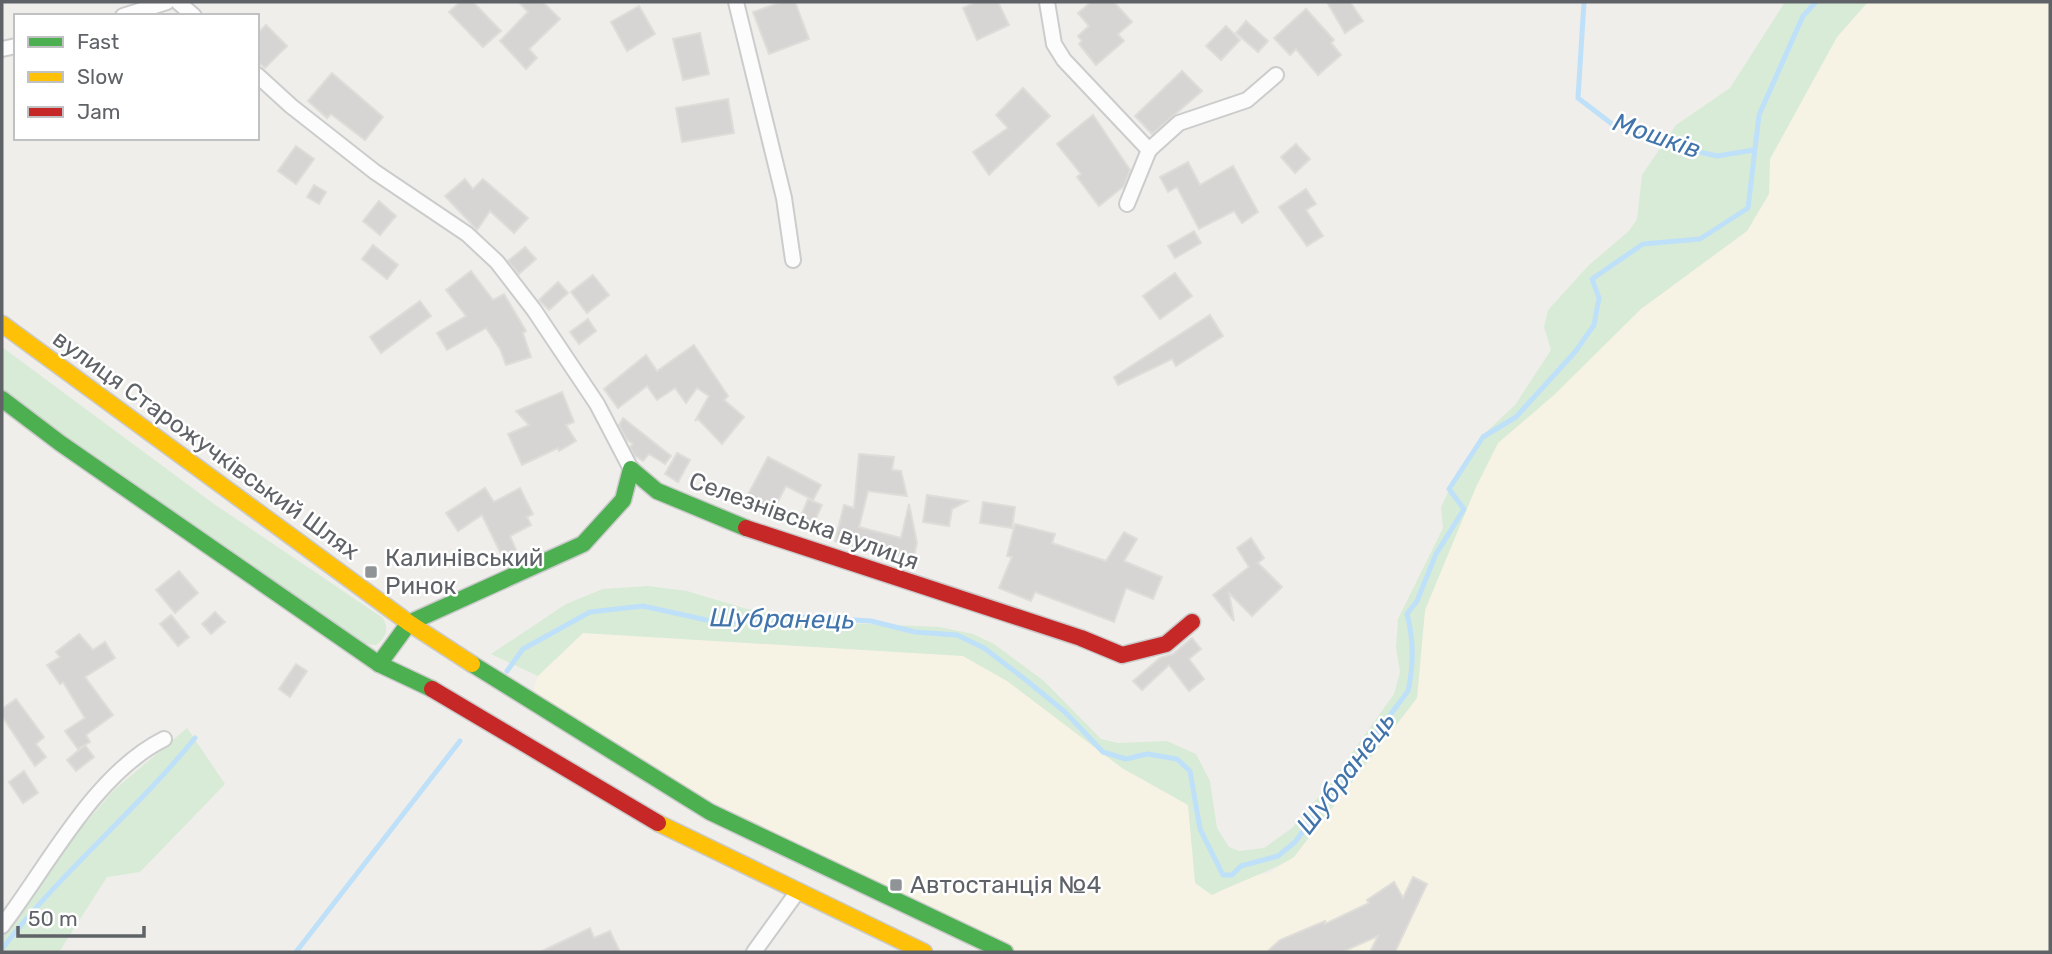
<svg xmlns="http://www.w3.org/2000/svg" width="2052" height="954" font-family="Rubik,sans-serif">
  <rect width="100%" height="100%" fill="#efeeea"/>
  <path fill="#f7f3e4" d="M1868 2H2046L2050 5V952H989L527 709 538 676 583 633 963 656 1007 681 1122 768 1188 805 1196 884 1212 895 1250 876 1269 873 1294 857 1417 698 1425 610 1476 487 1498 443 1555 394 1641 309 1747 231 1769 194 1770 159 1837 37Z"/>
  <g fill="#d8ebd6">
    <path d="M1785 2H1868L1837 37 1770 159 1769 194 1747 231 1641 309 1555 394 1498 443 1476 487 1425 610 1417 698 1294 857C1268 873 1240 881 1212 895L1195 883 1188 805 1122 768 1007 681 963 656 583 633 538 676 491 654 566 604 603 589 648 586 687 591 747 609 847 623 940 627 973 634 994 644 1044 681 1101 739 1118 743 1167 741 1196 754 1210 781 1217 828 1229 847 1239 851 1264 848 1292 828 1331 782 1394 694 1400 672 1396 648 1398 619 1443 528 1441 507 1458 471 1483 435 1515 405 1551 350 1544 327 1548 310 1589 265 1629 231 1637 219 1642 175 1676 125 1730 88Z"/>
    <path d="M2 347 214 504 383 618C389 630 387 636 376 645L365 644 2 391Z"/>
    <path d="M187 728 225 784 140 872 107 877 59 952H2V938L49 866 113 791Z"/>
  </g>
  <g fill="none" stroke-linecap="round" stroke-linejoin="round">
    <g stroke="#bfe0f9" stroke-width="5">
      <path d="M1584 2 1578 98 1612 124 1668 145 1717 156 1754 150"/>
      <path d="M507 671 523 649 590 612 643 606 720 623 783 616 871 621 915 632 957 635 984 648 1026 680 1065 712 1103 752 1126 759 1147 754 1177 759 1190 771 1200 829 1223 875H1232L1241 866 1278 856 1295 842 1408 691C1414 664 1414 640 1407 614L1417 601 1436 554 1464 509 1449 489 1483 437 1516 417 1575 352 1594 325 1599 298 1592 279 1643 244 1700 239 1748 208 1759 115 1803 16 1816 2"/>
      <path d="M2 949C60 873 135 812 195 738"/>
      <path d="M296 952 460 741"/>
    </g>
  </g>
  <g fill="#d6d5d3" stroke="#deddd9" stroke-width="2">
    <path d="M460 2H473L501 31 483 47 449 12Z"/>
    <path d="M519 2H543L560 19 529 49 537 58 526 69 500 41 528 12Z"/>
    <path d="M782 2H795L809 39 769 54 753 12Z"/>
    <path d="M976 2H998L1009 25 977 40 963 8Z"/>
    <path d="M1091 2H1114L1132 22 1118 34 1124 41 1096 65 1079 44 1082 41 1078 36 1089 26 1078 13Z"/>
    <path d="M1327 2H1350L1363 21 1345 33Z"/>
    <path d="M639 6 655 34 627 51 611 22Z"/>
    <path d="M1306 9 1334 40 1331 43 1341 55 1318 75 1296 49 1290 55 1274 38Z"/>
    <path d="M1246 21 1268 41 1258 52 1236 33Z"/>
    <path d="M266 25 287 46 265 68 257 61V34Z"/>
    <path d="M1226 26 1240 40 1221 60 1206 46Z"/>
    <path d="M700 33 709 74 683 80 673 39Z"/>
    <path d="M1182 71 1202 91 1152 134 1135 116Z"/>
    <path d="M332 73 383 117 365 140 331 114 327 118 308 101Z"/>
    <path d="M1023 88 1050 116 989 175 973 152 1008 128 996 115Z"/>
    <path d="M728 99 734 133 682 142 676 108Z"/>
    <path d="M1093 115 1130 170 1124 186 1099 206 1077 177 1081 174 1057 144Z"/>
    <path d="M1296 144 1310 159 1295 173 1281 157Z"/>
    <path d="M296 146 314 159 296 184 278 171Z"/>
    <path d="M1188 162 1200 185 1233 166 1258 212 1242 223 1234 211 1199 229 1177 187 1168 192 1160 177Z"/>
    <path d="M465 179 473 189 483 179 528 218 514 233 490 211 477 230 445 196Z"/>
    <path d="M314 185 326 192 319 204 307 197Z"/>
    <path d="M1306 189 1316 204 1306 210 1323 236 1307 246 1279 207Z"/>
    <path d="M379 201 396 216 380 235 363 221Z"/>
    <path d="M1194 231 1201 243 1175 258 1168 246Z"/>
    <path d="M373 245 398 265 387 279 362 259Z"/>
    <path d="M525 247 536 259 519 274 508 261Z"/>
    <path d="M471 271 493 300 504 294 526 331 523 333 531 357 506 365 500 349 486 328 447 350 437 333 466 316 446 290Z"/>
    <path d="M1175 273 1192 296 1160 319 1143 296Z"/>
    <path d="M593 275 609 295 587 313 571 292Z"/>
    <path d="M558 282 568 293 549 310 539 300Z"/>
    <path d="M420 301 431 316 381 353 370 337Z"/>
    <path d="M1210 315 1223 336 1176 366 1172 359 1118 385 1114 377Z"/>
    <path d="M588 319 596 331 579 344 570 332Z"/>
    <path d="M694 345 728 396 724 400 744 417 722 444 698 419 695 421 709 396 697 388 686 403 675 388 657 400 647 386 618 408 604 389 646 355 657 371Z"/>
    <path d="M562 392 574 422 566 425 576 441 559 451 558 448 522 465 508 434 529 425 516 411Z"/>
    <path d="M623 418 671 456 665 464 649 454 643 461 634 455 630 447 633 444 626 439 619 425Z"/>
    <path d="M677 453 690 460 678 482 665 474Z"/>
    <path d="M859 454 894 457 892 470 901 471 907 496 868 491 859 527 901 538 909 504 917 543 913 560 835 541 844 505 854 508Z"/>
    <path d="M768 457 821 485 813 500 786 486 770 516 744 502Z"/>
    <path d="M485 488 494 502 520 488 533 514 527 517 531 525 510 536 517 552 503 558 482 515 458 531 446 513Z"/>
    <path d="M927 495 967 501 952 509 949 526 923 522Z"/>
    <path d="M808 499 822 505 812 527 799 521Z"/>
    <path d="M983 502 1015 507 1012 528 980 523Z"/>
    <path d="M1015 524 1055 534 1052 543 1106 561 1124 532 1137 539 1124 561 1162 577 1153 599 1126 588 1114 622 1035 592 1031 601 999 588 1012 557 1007 556Z"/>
    <path d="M1251 538 1264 558 1258 563 1282 587 1252 616 1229 593 1234 621 1213 595 1249 567 1237 548Z"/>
    <path d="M179 571 198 593 175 613 156 590Z"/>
    <path d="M215 612 225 622 211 634 202 624Z"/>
    <path d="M171 615 189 637 178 646 160 624Z"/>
    <path d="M79 634 93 650 105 642 115 658 85 677 113 715 86 735 90 742 78 749 65 731 85 718 63 682 60 684 47 665 60 657 56 652Z"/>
    <path d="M1192 638 1201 649 1189 659 1204 679 1189 691 1169 665 1142 690 1133 681 1160 658 1173 654Z"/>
    <path d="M296 664 307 671 290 697 279 689Z"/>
    <path d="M16 699 44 737 36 744 46 757 35 766 2 716V709Z"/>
    <path d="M85 745 94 757 76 771 67 760Z"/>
    <path d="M24 771 38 793 23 803 9 782Z"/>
    <path d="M1413 877 1427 884 1395 952H1370L1378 936 1342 952H1267L1280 940 1325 921V924L1369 903 1367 900 1394 882 1403 898Z"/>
    <path d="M590 928 594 938 610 931 620 952H540Z"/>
  </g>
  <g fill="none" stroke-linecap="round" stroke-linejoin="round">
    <g stroke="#cbcccc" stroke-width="18">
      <g id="street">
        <path d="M178 2 194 16"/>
        <path d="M736 2 784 198 793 260"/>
        <path d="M1047 2 1054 44 1064 60 1149 150 1179 123 1247 100 1276 75"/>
        <path d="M123 16 167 2"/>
        <path d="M2 49 16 46"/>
        <path d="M257 75 291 106 375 172 467 234 497 262 534 310 597 404 631 469"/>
        <path d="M1127 204 1149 150"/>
        <path d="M2 926C48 866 94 774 164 739"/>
        <path d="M754 952 798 891"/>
      </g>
    </g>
    <g stroke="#cacacb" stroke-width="19">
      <g id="fast">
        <path d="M2 399 60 443 379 664 432 689"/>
        <path d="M409 623 583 544 623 500 631 469 657 491 746 528"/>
        <path d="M379 664 409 623"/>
        <path d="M472 664 710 812 1005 952"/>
      </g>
    </g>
    <g stroke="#cacacb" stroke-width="19">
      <g id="slow">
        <path d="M2 324 409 623 472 664"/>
        <path d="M658 823 924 952"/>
      </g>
    </g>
    <g stroke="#cacacb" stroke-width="19">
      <g id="jam">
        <path d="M746 528 1081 638 1122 655 1166 644 1192 622"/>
        <path d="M432 689 658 823"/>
      </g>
    </g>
    <use href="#street" stroke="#fdfcfc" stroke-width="14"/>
    <use href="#fast" stroke="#4caf50" stroke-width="16"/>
    <use href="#slow" stroke="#ffc107" stroke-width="16"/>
    <use href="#jam" stroke="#c62828" stroke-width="16"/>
  </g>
  <g fill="#919496" stroke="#fff" stroke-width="2.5">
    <rect x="364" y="565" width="14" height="14" rx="3.5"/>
    <rect x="889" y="878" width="14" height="14" rx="3.5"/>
  </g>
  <g text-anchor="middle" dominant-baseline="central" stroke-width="5" stroke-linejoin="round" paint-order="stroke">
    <g font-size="24" fill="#5f6368" stroke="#fff">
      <text transform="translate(206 445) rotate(36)">вулиця Старожучківський Шлях</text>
      <text transform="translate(804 521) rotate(20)">Селезнівська вулиця</text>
    </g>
    <g font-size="24" fill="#5f6368" stroke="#fff" text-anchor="start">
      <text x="385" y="558">Калинівський<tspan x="385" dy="28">Ринок</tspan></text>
      <text x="910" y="885">Автостанція №4</text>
    </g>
    <g font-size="26" font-style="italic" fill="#4174aa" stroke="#fff">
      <text transform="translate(1657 136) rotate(19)">Мошків</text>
      <text transform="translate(782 619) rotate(1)">Шубранець</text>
      <text transform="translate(1346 773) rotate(-53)">Шубранець</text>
    </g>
  </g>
  <rect width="2052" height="954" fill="none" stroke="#5f6368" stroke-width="7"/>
  <rect x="14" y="14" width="245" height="126" fill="#ffffff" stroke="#bfc1c3" stroke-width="2"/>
  <rect x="28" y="37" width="35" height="10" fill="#4caf50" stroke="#bfc1c3" stroke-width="2"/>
  <text x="77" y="49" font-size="21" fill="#5f6368">Fast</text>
  <rect x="28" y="72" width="35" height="10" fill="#ffc107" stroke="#bfc1c3" stroke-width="2"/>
  <text x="77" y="84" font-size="21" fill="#5f6368">Slow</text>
  <rect x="28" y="107" width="35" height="10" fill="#c62828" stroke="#bfc1c3" stroke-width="2"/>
  <text x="77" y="119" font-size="21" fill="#5f6368">Jam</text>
  <path d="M18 926v10h126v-10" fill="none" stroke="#5f6368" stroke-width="3.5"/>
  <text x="28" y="926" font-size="21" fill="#5f6368" stroke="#ffffff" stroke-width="5" paint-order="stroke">50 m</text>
</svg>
